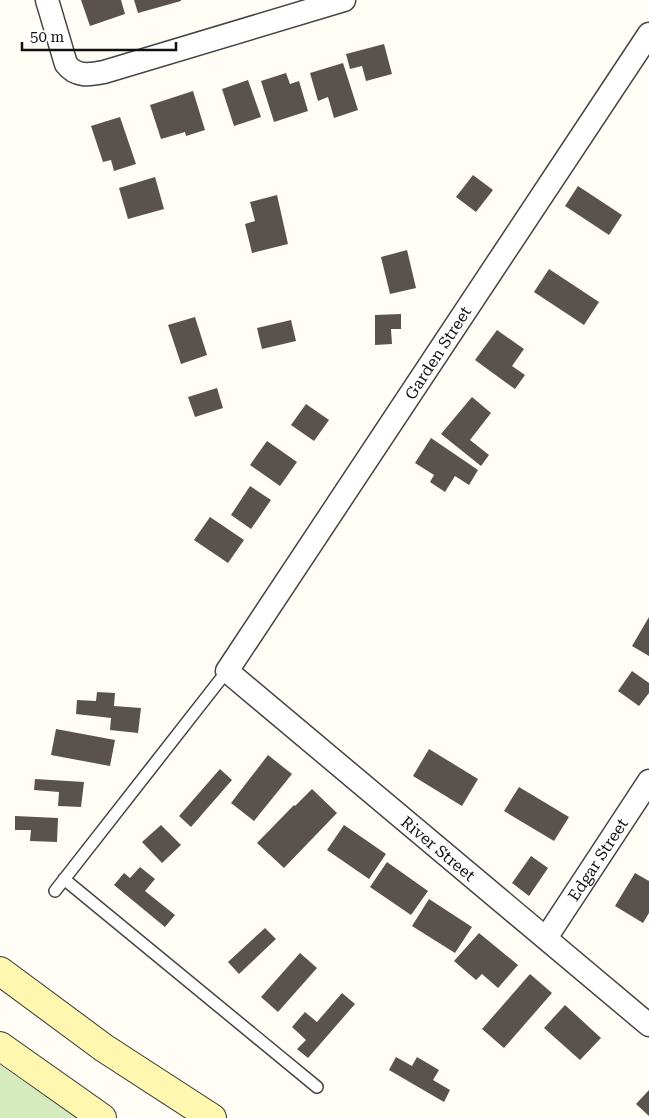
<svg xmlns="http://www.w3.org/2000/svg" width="649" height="1118" font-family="'Roboto Serif',serif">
  <rect width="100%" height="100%" fill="#fffdf5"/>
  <path fill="#d5ebbd" d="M0 1065 77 1118H0Z"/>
  <g fill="#5a524d">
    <path d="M81 0H121L125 14 90 26Z"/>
    <path d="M134 0H181V1L138 13Z"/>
    <path d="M384 44 392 74 366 81 362 66 350 69 346 54Z"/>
    <path d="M343 63 358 110 334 118 328 97 318 101 310 73Z"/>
    <path d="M286 73 290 84 299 81 308 111 274 122 261 81Z"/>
    <path d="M248 80 261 117 234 126 222 89Z"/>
    <path d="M193 91 205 130 186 136 185 132 161 139 150 105Z"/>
    <path d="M120 117 136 164 114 171 111 160 103 162 91 126Z"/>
    <path d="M473 175 493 190 476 212 456 197Z"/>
    <path d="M155 177 164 209 128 219 119 188Z"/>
    <path d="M578 186 622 215 609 235 565 206Z"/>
    <path d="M277 195 288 244 252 253 245 224 255 221 250 202Z"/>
    <path d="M407 250 416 288 390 294 381 257Z"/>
    <path d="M549 269 599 302 584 325 534 292Z"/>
    <path d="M401 314V329H391L392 344 375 345V315Z"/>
    <path d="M195 317 207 355 181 364 168 325Z"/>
    <path d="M291 320 296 341 262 349 257 328Z"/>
    <path d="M497 330 524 349 512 366 525 375 515 389 475 360Z"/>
    <path d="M217 388 223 408 195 417 188 397Z"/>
    <path d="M472 397 491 413 470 440 489 455 481 466 441 434Z"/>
    <path d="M306 404 329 420 314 441 291 425Z"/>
    <path d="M431 438 478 470 469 485 455 476 445 492 430 482 434 475 415 463Z"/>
    <path d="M267 441 297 462 280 486 250 465Z"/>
    <path d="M250 486 271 500 251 529 231 515Z"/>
    <path d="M210 517 244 540 228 563 194 540Z"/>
    <path d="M649 617V656L632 646Z"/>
    <path d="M632 671 649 683V693L639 706 618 691Z"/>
    <path d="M97 692 115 693 114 706 141 708 138 733 110 730 111 718 76 714 77 700 96 701Z"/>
    <path d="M56 729 115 740 110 766 51 755Z"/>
    <path d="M429 749 478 779 462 806 413 776Z"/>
    <path d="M268 755 292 774 254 821 231 803Z"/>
    <path d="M220 769 232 780 191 827 179 816Z"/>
    <path d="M35 779 84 782 81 807 58 806 59 792 34 790Z"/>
    <path d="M519 787 569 817 554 841 504 811Z"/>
    <path d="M312 789 337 813 284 868 257 843 294 805 295 806Z"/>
    <path d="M15 816 58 818 57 842 30 841 31 830H15Z"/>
    <path d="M161 825 181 845 162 863 142 842Z"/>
    <path d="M344 825 386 854 369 879 327 850Z"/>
    <path d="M531 856 548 868 529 896 512 883Z"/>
    <path d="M387 862 428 891 411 915 370 887Z"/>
    <path d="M140 867 155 879 145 891 175 915 165 927 114 885 124 873 130 878Z"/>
    <path d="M635 873 649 881V913L643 923 615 906Z"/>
    <path d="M429 899 472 927 455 953 412 926Z"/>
    <path d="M265 928 276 939 239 974 228 962Z"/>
    <path d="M479 933 518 965 498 988 482 974 476 980 454 961Z"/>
    <path d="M300 953 317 968 278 1012 261 997Z"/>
    <path d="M530 974 552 993 504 1048 482 1029Z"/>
    <path d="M342 993 355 1004 308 1058 297 1049 306 1040 292 1027 305 1012 317 1022Z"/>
    <path d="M565 1005 601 1038 580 1060 544 1028Z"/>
    <path d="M396 1057 412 1066 417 1057 439 1070 433 1080 450 1090 444 1102 389 1070Z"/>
    <path d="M649 1090V1116L636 1104Z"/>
  </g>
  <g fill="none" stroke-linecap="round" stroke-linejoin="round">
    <g stroke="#444" stroke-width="14">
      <g id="lane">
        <path d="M64 879 317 1087"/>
        <path d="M55 891 227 671"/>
      </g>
    </g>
    <g stroke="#444" stroke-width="25">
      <g id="street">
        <path d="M47 0 66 64C76 77 89 75 104 72L344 0"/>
        <path id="s1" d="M649 34 227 671 649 1025"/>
        <path id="s2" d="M546 938 649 781"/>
      </g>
    </g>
    <g stroke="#333" stroke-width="30">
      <g id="secondary">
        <path d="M0 971 104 1048 212 1118"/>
        <path d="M0 1046 102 1118"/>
      </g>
    </g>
    <use href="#lane" stroke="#fff" stroke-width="11"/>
    <use href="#street" stroke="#fff" stroke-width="22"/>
    <use href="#secondary" stroke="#fff6b0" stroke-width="28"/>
  </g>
  <g text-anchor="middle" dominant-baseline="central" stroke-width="5" stroke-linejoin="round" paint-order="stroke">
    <g font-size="16" fill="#111" stroke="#fff">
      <text transform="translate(438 353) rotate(-57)">Garden Street</text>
      <text stroke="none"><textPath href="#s1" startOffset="1040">River Street</textPath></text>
      <text stroke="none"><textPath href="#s2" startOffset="94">Edgar Street</textPath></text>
    </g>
  </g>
  <path d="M22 42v8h154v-8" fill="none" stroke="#111111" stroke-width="2.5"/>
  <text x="30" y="42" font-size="15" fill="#111111" stroke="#ffffff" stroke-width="4" paint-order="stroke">50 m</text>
</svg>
